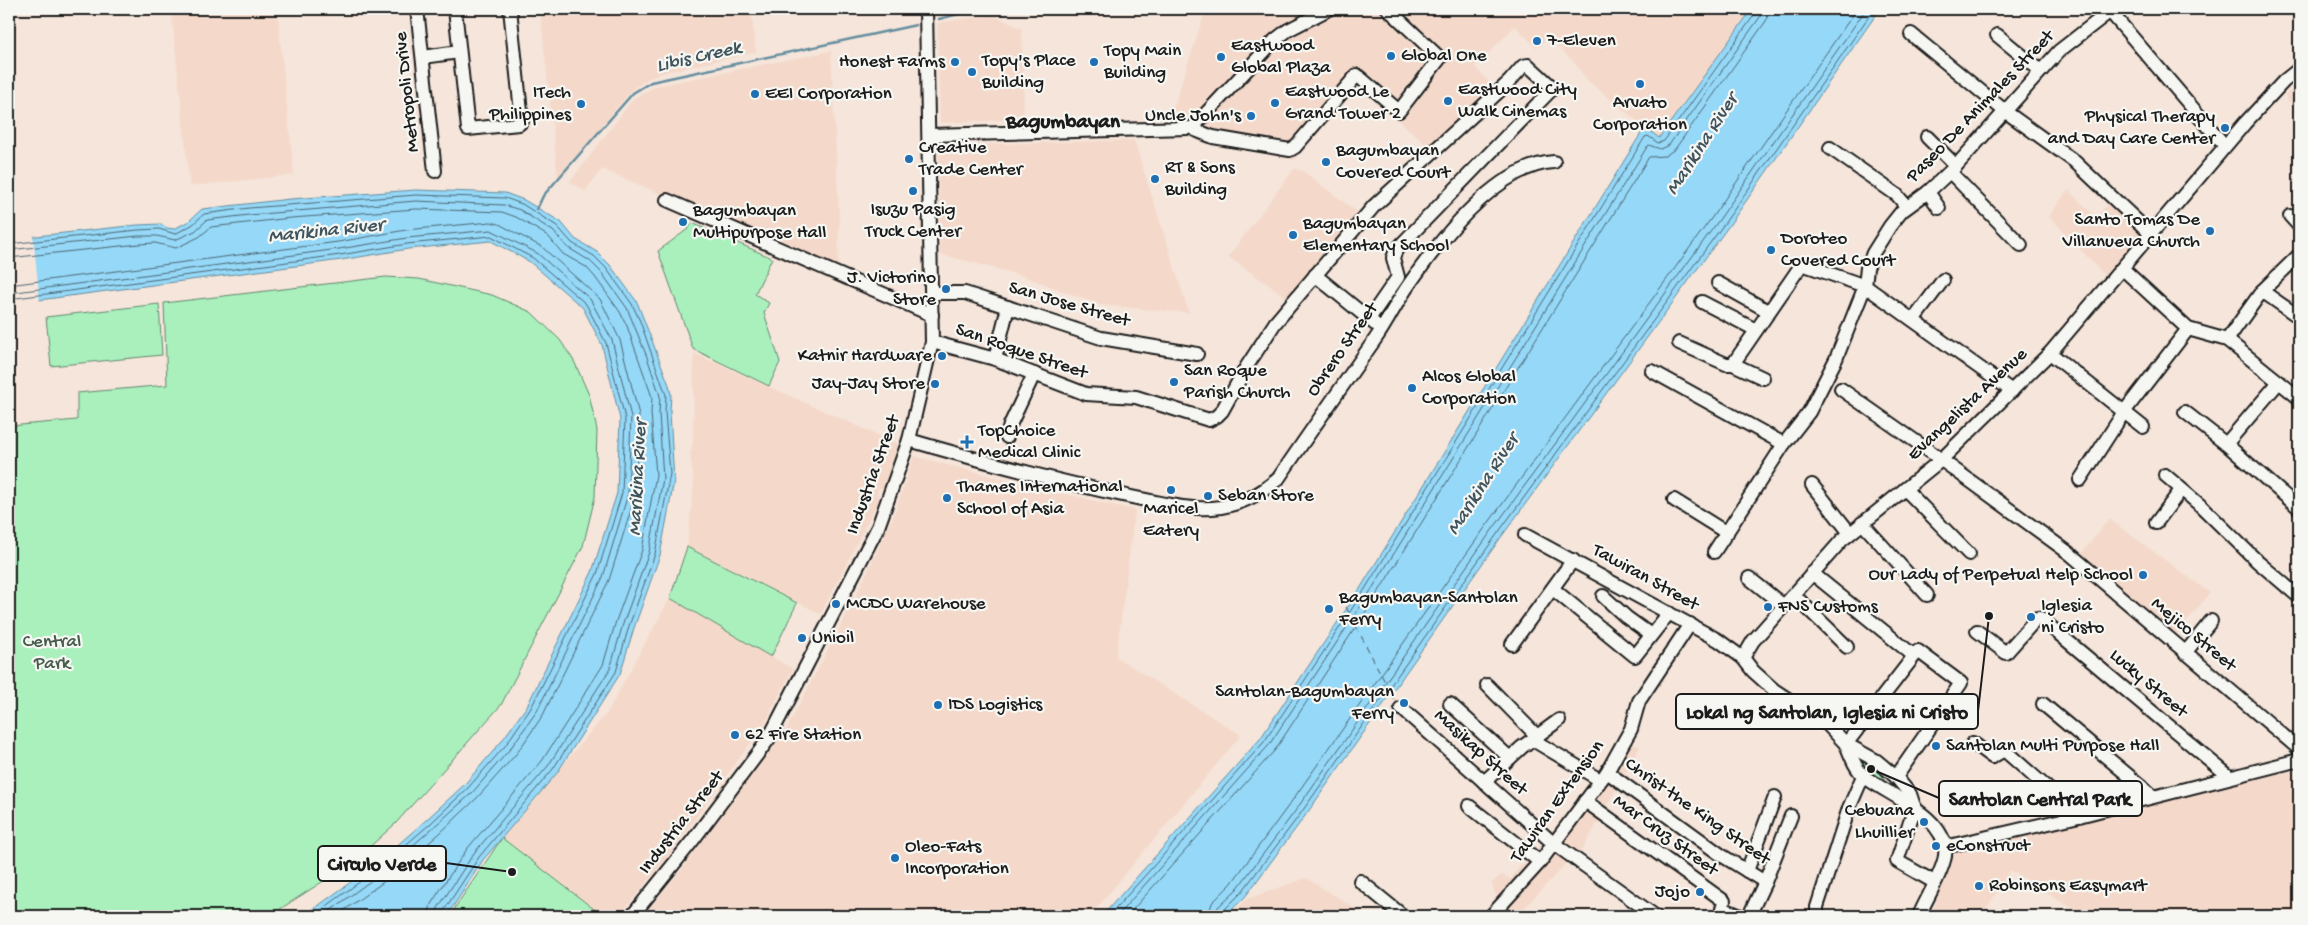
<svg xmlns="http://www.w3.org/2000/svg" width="2308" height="925" font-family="'Gochi Hand',sans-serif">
  <rect width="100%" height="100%" fill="#f5e5da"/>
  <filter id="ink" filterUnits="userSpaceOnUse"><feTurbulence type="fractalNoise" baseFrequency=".02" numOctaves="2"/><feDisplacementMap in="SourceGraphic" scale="10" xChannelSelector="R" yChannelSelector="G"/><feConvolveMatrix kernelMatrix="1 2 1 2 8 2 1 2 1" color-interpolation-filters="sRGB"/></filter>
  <g filter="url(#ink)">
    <g fill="#f4d9ca">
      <path d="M171 9H277L294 175 190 186Z"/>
      <path d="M540 9H751L756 52 662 73 647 79 633 89 558 178Z"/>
      <path d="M1206 9H1752L1659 139 1588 81 1573 61 1547 37 1537 48 1515 26 1475 67 1496 90 1432 150 1358 83 1294 160 1206 139 1170 118Z"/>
      <path d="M993 15 1022 29 1024 119 940 123 937 23Z"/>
      <path d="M831 51 839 217 838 269 602 169 585 191 570 182 634 98 656 86Z"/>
      <path d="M2299 83V119L2285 95Z"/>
      <path d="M1134 140 1189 313 1100 305 1023 276 940 254 938 146Z"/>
      <path d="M1294 169 1303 171 1357 212 1291 300 1228 257Z"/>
      <path d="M2068 190 2096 217 2112 200 2147 231 2106 277 2049 216Z"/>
      <path d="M694 353 898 444 884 489 878 488V501L821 614 687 547 694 483 690 453 693 444Z"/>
      <path d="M914 456 1034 487 1135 510 1116 657 1241 735 1090 916H643L681 870 787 728 851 606 893 517Z"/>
      <path d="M2109 519 2210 593 2174 637 2079 557Z"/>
      <path d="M670 598 793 669 765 723 666 859 619 916H603L501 837 607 713Z"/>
      <path d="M1621 739 1640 747 1585 845 1575 858H1571L1517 916H1508L1494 891 1492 883 1501 875 1511 879 1520 865 1537 860 1587 794Z"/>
      <path d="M2299 769V916H2086L2010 870 1982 916H1942L1933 910 1956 851Z"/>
      <path d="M1306 878 1368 916H1228L1247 899Z"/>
    </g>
    <g fill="#a9f0bd" stroke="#62866c">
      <path d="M692 223 772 258 755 294 769 303 764 313 780 362 769 386 693 349 658 251 688 229Z"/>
      <path d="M386 277 419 279 492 295 531 312 560 340 574 361 589 395 597 430 595 497 583 546 501 705 396 823 353 862 277 911 216 916H9V426L77 420V393L167 385 164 303Z"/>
      <path d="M159 304 162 355 51 366 46 317Z"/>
      <path d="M687 547 797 603 771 657 670 598Z"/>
      <path d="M1859 754 1880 772 1884 780 1881 782C1870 776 1861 767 1856 755Z"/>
      <path d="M502 838 603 916H452L456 906Z"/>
    </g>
    <g fill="#95d8f7" stroke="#658d9f">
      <path d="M1752 9H1880L1728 227 1499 540 1305 816 1245 897 1225 916H1102L1260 739 1361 587 1645 127 1659 138Z"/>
      <path d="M416 190 505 193 524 200 561 222 575 239 597 252 610 265 637 302 669 385 671 394 670 412 674 481 660 555 634 628 620 674 557 773 483 860 449 913 443 916H304L377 863 426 820 464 785 501 742 527 706 592 572 617 493 620 419 602 345 583 308 530 262 491 241 408 249 341 260 9 304V239L137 225 161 224 167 228 174 229 189 221 202 209 290 199Z"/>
    </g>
    <path fill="#f5e5da" d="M33 235 40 303 11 307 9 237Z"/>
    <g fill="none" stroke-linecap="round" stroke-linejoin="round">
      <g stroke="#4c6774" stroke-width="1">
        <path d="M9 244 138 230 159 229 175 234 192 225 204 214 249 208 416 195 505 198 522 204 557 226 572 243 594 256 606 268 632 304 640 321 666 395 665 412 670 474 655 554 629 626 616 672 553 769 479 857 443 912 442 916"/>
        <path d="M9 250 138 236H157L175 240 195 231 207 220 249 215 416 201 504 205 520 210 553 231 567 247 590 261 601 272 627 308 647 357 660 396 659 413 663 479 649 552 623 624 610 669 548 766 474 853 438 908 436 916"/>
        <path d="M9 258 139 244 155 243 176 248 199 237 211 227 291 218 416 209 502 212 516 217 548 236 563 254 586 267 595 277 620 312 627 326 652 397 651 413 656 475 642 550 616 621 603 665 542 761 467 849 431 904 428 916"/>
        <path d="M9 285 338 242 406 230 491 222 499 224 542 247 600 299 620 340 639 415 635 497 609 580 543 715 517 753 477 798 439 834 389 878 336 916"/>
        <path d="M9 293 339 249 407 238 491 230 537 253 590 299 612 340 631 417 628 494 603 577 537 711 510 749 472 793 384 871 323 916"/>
        <path d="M9 299 340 255 407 244 491 236 533 258 586 304 606 343 625 418 622 493 597 574 531 708 505 746 468 788 430 824 380 867 313 916"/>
        <path d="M1109 916 1264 742 1365 589 1645 137 1648 136 1658 143 1664 141 1755 14 1756 9"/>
        <path d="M1117 916 1269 745 1370 592 1647 147 1649 145 1660 149 1669 145 1760 17 1762 9"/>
        <path d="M1127 916 1275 750 1376 596 1649 157 1665 156 1675 149 1766 21 1770 9"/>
        <path d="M1208 916 1212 903 1231 884 1289 805 1484 529 1713 216 1857 9"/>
        <path d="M1215 916 1218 907 1237 889 1296 810 1490 533 1719 220 1866 9"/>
        <path d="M1222 916 1223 911 1241 893 1301 813 1495 537 1724 224 1874 9"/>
      </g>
      <g stroke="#658d9f" stroke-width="2.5">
        <path d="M939 19 977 9"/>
        <path d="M537 209 543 196 633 93 651 82 916 25"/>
      </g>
      <path stroke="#40545e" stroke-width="1" stroke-dasharray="6 5" stroke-linecap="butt" d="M1346 607 1396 703"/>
      <g stroke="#1c1c1c" stroke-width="16">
        <g id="minor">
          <path d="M417 9 435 171"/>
          <path d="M455 9 468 129 519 124 522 121 510 9"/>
          <path d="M2108 9 2225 146"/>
          <path d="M1911 34 2006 112 2074 161 2152 235"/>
          <path d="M1997 35 2041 71"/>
          <path d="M423 57 459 52"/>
          <path d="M1195 125 1275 40 1288 30 1329 9"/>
          <path d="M1195 130 1213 137 1290 150 1295 147 1357 75 1399 111 1440 58 1388 9"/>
          <path d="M930 135 1188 128"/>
          <path d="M1927 137 1956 166"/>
          <path d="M1830 148 1897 195 1907 207"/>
          <path d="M1950 172 2021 245"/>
          <path d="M1928 192 1939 208"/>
          <path d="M667 200 932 315"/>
          <path d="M2290 216 2299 226"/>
          <path d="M2123 269 2188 329 2227 340 2299 398"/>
          <path d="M1315 275 1375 324"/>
          <path d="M1718 283 1768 311"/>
          <path d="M2262 291 2299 317"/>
          <path d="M932 293H965L1101 338 1197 354"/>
          <path d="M1702 302 1756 330"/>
          <path d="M1914 319 1943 280"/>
          <path d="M2227 340 2262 291 2299 255"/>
          <path d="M932 342 995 359 1086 394 1136 397 1209 420 1217 416 1222 411 1247 366 1275 323 1374 206 1509 82 1523 66 1528 65 1553 88 1396 250 1393 258 1398 277 1369 319"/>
          <path d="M1679 343 1726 364H1733L1763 378"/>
          <path d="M2050 353 2143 427"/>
          <path d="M995 359 1008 307"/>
          <path d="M1733 364 1802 264 1865 286 2012 391"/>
          <path d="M1652 371 1784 444"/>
          <path d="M1841 389 1925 448 2069 553 2299 749"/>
          <path d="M2185 412 2226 444 2299 508"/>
          <path d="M1007 437 1010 425 1034 374"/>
          <path d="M909 440C981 461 1053 480 1127 496 1157 502 1190 512 1221 507 1244 503 1260 494 1278 479 1310 432 1343 385 1376 338 1388 321 1397 301 1410 283 1440 240 1498 165 1554 162"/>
          <path d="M2226 444 2279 382"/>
          <path d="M2165 475 2201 506 2258 562 2299 597"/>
          <path d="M2080 480 2124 412 2188 329"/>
          <path d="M1812 485 1850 533"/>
          <path d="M1905 489 1969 554"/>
          <path d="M1674 500 1727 533"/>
          <path d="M1862 523 1927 595"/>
          <path d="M2156 523 2181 490"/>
          <path d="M1525 535 1718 640 1743 658 1753 671 1774 690 1828 725 1846 744 1877 761 1896 777 1910 794 1914 806"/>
          <path d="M1714 552 1784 444 1809 412 1836 359 1865 286 1867 268 1873 253 1890 226 1902 211 1928 192 1956 166 2059 51 2113 9"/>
          <path d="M1812 573 1913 655"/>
          <path d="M1749 578 1784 606"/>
          <path d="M1553 589 1635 656 1669 613"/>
          <path d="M1794 595 1847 647"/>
          <path d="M1603 596 1626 617 1651 635"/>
          <path d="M1977 631 2006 653 2037 618H2040L2230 777"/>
          <path d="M1512 644 1573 560"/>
          <path d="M2185 653 2211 621"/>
          <path d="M1743 658 1753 641 1842 540 1941 460 2050 353 2245 123 2284 81 2299 69"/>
          <path d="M1487 685 1538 737"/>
          <path d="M1450 704 1510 758"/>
          <path d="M2043 704 2153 796"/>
          <path d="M1401 708 1553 843 1655 916"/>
          <path d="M1533 740 1600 780"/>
          <path d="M1973 743 1992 757 2004 750 2079 816"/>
          <path d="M1846 744 1918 651 1961 683 1896 777"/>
          <path d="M1846 744C1850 754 1855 769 1865 777 1888 795 1950 818 1945 856 1942 874 1926 899 1919 916"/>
          <path d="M1607 772 1721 855 1765 882"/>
          <path d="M1484 782 1522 747 1559 720"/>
          <path d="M1585 801 1724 901"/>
          <path d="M1469 806 1540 862"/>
          <path d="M1915 807 1897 861 1934 882"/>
          <path d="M1945 847 2079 816 2299 760"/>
          <path d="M1747 871 1775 797"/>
          <path d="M1360 881 1403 916"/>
          <path d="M1722 908 1741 916"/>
          <path d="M632 916 693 840 768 740 878 527 909 440 932 342 926 9"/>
          <path d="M1491 916 1540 862 1607 772 1631 729 1639 701 1690 624"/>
          <path d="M1749 916 1765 882 1791 816"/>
          <path d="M1817 916V907L1849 808 1863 776"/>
        </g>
      </g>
      <use href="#minor" stroke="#f6f6f2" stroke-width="12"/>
    </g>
  </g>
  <g fill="#1f6fb2" stroke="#f6f6f2" stroke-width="2">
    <circle cx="1537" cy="41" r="5"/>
    <circle cx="1391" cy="56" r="5"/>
    <circle cx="1221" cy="57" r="5"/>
    <circle cx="955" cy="62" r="5"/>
    <circle cx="1094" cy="62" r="5"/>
    <circle cx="972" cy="72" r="5"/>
    <circle cx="1640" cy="84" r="5"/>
    <circle cx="755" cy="94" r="5"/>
    <circle cx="1448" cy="101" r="5"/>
    <circle cx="1275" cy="103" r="5"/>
    <circle cx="581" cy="104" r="5"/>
    <circle cx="1251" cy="116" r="5"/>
    <circle cx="2225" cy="128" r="5"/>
    <circle cx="909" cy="159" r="5"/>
    <circle cx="1326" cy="162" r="5"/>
    <circle cx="1155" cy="179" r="5"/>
    <circle cx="913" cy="191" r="5"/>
    <circle cx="683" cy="222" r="5"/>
    <circle cx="2210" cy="231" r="5"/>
    <circle cx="1293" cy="235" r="5"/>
    <circle cx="1771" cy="250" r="5"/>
    <circle cx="946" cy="289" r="5"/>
    <circle cx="942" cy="356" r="5"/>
    <circle cx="1174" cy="382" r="5"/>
    <circle cx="935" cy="384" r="5"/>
    <circle cx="1412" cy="388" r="5"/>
    <path d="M964.5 434.5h5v5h5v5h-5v5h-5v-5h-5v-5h5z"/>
    <circle cx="1171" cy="490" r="5"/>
    <circle cx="1208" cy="496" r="5"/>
    <circle cx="947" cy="498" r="5"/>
    <circle cx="2143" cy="575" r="5"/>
    <circle cx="836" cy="604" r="5"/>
    <circle cx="1768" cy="607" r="5"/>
    <circle cx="1329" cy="609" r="5"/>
    <circle cx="2031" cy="617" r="5"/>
    <circle cx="802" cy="638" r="5"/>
    <circle cx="1404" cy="703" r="5"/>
    <circle cx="938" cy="705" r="5"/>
    <circle cx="735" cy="735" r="5"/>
    <circle cx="1936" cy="746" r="5"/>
    <circle cx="1924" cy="822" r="5"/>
    <circle cx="1936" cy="846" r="5"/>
    <circle cx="895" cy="858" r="5"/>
    <circle cx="1979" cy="886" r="5"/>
    <circle cx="1700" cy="892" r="5"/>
  </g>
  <g text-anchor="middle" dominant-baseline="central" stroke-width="4.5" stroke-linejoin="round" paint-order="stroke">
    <g font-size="19" fill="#1c1c1c" stroke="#f6f6f2" text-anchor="start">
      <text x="1547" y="41">7-Eleven</text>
      <text x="1231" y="46">Eastwood<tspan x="1231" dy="22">Global Plaza</tspan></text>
      <text x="1104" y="51">Topy Main<tspan x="1104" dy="22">Building</tspan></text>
      <text x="1401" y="56">Global One</text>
      <text x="982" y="61">Topy's Place<tspan x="982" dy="22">Building</tspan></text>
      <text x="945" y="62" text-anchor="end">Honest Farms</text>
      <text x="1458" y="90">Eastwood City<tspan x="1458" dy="22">Walk Cinemas</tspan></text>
      <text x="1285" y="92">Eastwood Le<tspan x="1285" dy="22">Grand Tower 2</tspan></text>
      <text x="571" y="93" text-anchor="end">ITech<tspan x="571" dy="22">Philippines</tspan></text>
      <text x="765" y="94">EEI Corporation</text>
      <text x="1640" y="103" text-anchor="middle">Arvato<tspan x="1640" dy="22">Corporation</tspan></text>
      <text x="1241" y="116" text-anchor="end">Uncle John's</text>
      <text x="2215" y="117" text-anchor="end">Physical Therapy<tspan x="2215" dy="22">and Day Care Center</tspan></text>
      <text x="919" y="148">Creative<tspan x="919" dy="22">Trade Center</tspan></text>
      <text x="1336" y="151">Bagumbayan<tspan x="1336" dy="22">Covered Court</tspan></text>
      <text x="1165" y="168">RT &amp; Sons<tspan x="1165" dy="22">Building</tspan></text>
      <text x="913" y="210" text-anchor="middle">Isuzu Pasig<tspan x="913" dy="22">Truck Center</tspan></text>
      <text x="693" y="211">Bagumbayan<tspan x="693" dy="22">Multipurpose Hall</tspan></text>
      <text x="2200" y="220" text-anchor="end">Santo Tomas De<tspan x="2200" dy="22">Villanueva Church</tspan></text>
      <text x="1303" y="224">Bagumbayan<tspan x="1303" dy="22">Elementary School</tspan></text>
      <text x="1781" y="239">Doroteo<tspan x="1781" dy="22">Covered Court</tspan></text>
      <text x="936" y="278" text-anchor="end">J. Victorino<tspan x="936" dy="22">Store</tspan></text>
      <text x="932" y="356" text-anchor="end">Katnir Hardware</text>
      <text x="1184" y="371">San Roque<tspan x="1184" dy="22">Parish Church</tspan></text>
      <text x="1422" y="377">Alcos Global<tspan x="1422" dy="22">Corporation</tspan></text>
      <text x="925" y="384" text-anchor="end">Jay-Jay Store</text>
      <text x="978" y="431">TopChoice<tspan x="978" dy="22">Medical Clinic</tspan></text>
      <text x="957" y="487">Thames International<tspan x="957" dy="22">School of Asia</tspan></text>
      <text x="1218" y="496">Seban Store</text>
      <text x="1171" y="509" text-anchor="middle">Maricel<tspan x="1171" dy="22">Eatery</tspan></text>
      <text x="2133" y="575" text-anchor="end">Our Lady of Perpetual Help School</text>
      <text x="1339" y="598">Bagumbayan-Santolan<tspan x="1339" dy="22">Ferry</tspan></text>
      <text x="846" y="604">MCDC Warehouse</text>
      <text x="2041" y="606">Iglesia<tspan x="2041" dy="22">ni Cristo</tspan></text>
      <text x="1778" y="607">FNS Customs</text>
      <text x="812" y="638">Unioil</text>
      <text x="1394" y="692" text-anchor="end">Santolan-Bagumbayan<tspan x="1394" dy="22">Ferry</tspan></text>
      <text x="948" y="705">IDS Logistics</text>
      <text x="745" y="735">62 Fire Station</text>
      <text x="1946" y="746">Santolan Multi Purpose Hall</text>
      <text x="1914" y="811" text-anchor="end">Cebuana<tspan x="1914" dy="22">Lhuillier</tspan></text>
      <text x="1946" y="846">eConstruct</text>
      <text x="905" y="847">Oleo-Fats<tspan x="905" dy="22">Incorporation</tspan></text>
      <text x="1989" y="886">Robinsons Easymart</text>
      <text x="1690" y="892" text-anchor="end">Jojo</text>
    </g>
    <g font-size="19" fill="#1c1c1c" stroke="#f6f6f2">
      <text transform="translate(408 92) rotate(-96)">Metropoli Drive</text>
      <text transform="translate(1981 107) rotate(-46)">Paseo De Animales Street</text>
      <text transform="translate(1069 305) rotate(16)">San Jose Street</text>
      <text transform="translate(1343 350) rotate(-55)">Obrero Street</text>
      <text transform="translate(1021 352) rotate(19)">San Roque Street</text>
      <text transform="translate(1968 405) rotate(-43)">Evangelista Avenue</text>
      <text transform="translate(874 475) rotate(-70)">Industria Street</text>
      <text transform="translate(1645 578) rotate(29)">Tawiran Street</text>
      <text transform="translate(2193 635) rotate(40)">Mejico Street</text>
      <text transform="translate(2148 684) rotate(40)">Lucky Street</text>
      <text transform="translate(1480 753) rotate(42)">Masikap Street</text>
      <text transform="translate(1558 802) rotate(-54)">Tawiran Extension</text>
      <text transform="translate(1697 812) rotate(35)">Christ the King Street</text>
      <text transform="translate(682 823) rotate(-52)">Industria Street</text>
      <text transform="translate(1665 836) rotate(36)">Mar Cruz Street</text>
    </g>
    <g font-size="19" fill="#465c4c" stroke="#f6f6f2">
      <text x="52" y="642">Central<tspan x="52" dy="22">Park</tspan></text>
    </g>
    <g font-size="20" font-style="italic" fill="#40545e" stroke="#f6f6f2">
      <text transform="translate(699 58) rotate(-13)">Libis Creek</text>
      <text transform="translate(1703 145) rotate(-57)">Marikina River</text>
      <text transform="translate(326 232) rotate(-6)">Marikina River</text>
      <text transform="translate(639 478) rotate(-87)">Marikina River</text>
      <text transform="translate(1484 485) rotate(-57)">Marikina River</text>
    </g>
    <g font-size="21" font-weight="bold" fill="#1c1c1c" stroke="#f6f6f2">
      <text x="1063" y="123">Bagumbayan</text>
    </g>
  </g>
  <path fill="none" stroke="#1c1c1c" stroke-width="2" d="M1989 616L1978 711M1871 769L1939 798M512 872L446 863"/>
  <g fill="#1c1c1c" stroke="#f6f6f2" stroke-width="2">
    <circle cx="1989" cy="616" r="5"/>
    <circle cx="1871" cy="769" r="5"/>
    <circle cx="512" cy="872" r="5"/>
  </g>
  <g fill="#f6f6f2" stroke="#1c1c1c" stroke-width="2">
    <rect x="1676" y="694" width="302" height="35" rx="5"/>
    <rect x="1939" y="781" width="203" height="35" rx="5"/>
    <rect x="318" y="846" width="128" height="35" rx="5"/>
  </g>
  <g font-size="20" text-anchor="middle" font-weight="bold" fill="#1c1c1c">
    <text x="1827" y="718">Lokal ng Santolan, Iglesia ni Cristo</text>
    <text x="2040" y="805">Santolan Central Park</text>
    <text x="382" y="870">Circulo Verde</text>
  </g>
  <rect width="2308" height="925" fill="none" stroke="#f6f6f2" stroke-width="30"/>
  <rect x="15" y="15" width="2278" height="895" fill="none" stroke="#1c1c1c" stroke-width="2" filter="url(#ink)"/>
</svg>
